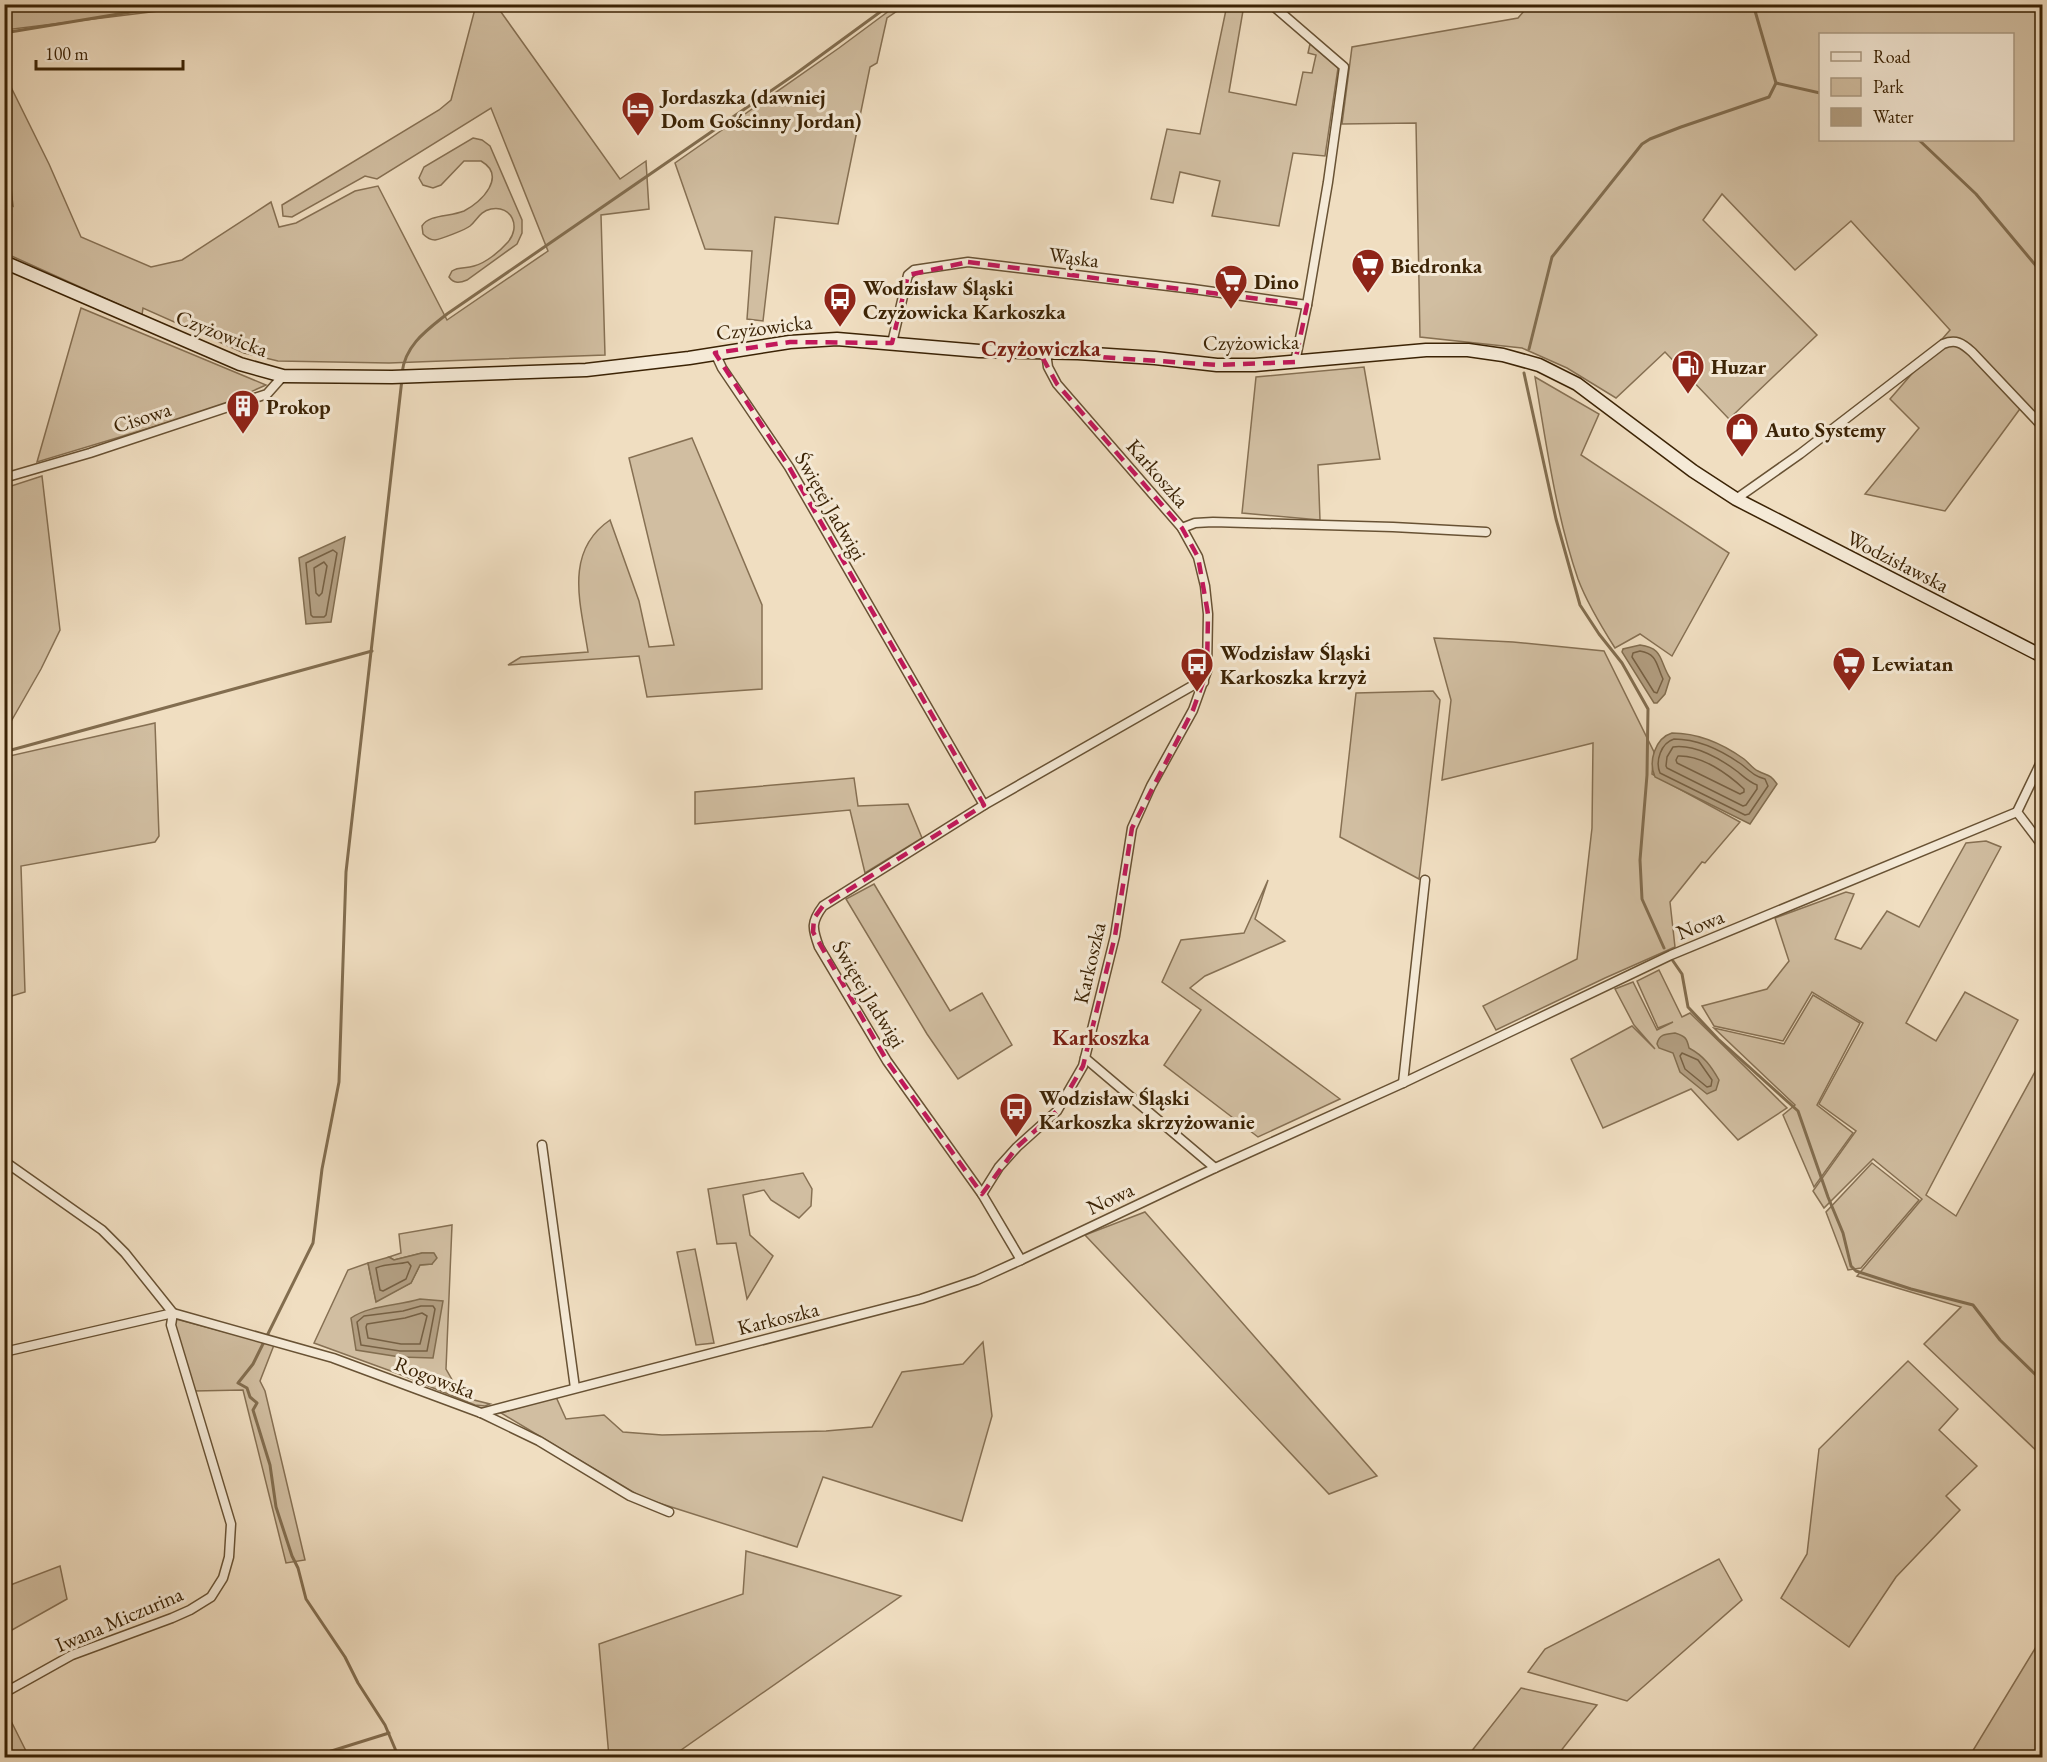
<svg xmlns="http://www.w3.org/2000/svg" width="2047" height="1762" font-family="'EB Garamond',serif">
  <rect width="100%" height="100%" fill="#f0dec1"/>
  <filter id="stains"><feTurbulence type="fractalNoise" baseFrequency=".00333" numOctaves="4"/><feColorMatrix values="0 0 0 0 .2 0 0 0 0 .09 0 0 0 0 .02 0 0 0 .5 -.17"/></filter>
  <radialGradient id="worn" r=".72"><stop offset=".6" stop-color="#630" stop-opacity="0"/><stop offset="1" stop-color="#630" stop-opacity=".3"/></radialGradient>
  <g fill="#d1bea1" stroke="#867053" stroke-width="1.5" fill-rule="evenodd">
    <path d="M5 4H207V5L5 30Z"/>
    <path d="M476 5H496L620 179 646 161 649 209 601 215 605 355 389 363 278 361 244 353 143 308 142 315 5 253V201L13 206 5 133V75L49 164 81 237 151 267 182 260 271 202 279 227 296 223 355 191 378 186 447 320 548 251 491 108 377 179 365 176 292 217 283 216 282 205 439 110 451 100Z"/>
    <path d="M897 5H906L887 18 877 63 870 67 838 224 775 217 763 321 747 319 752 251 705 249 675 163 839 48Z"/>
    <path d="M1227 5H1244L1229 92 1296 105 1303 72 1312 73 1316 55 1308 53 1310 44 1338 68 1325 156 1293 153 1279 226 1212 216 1220 181 1180 172 1173 203 1151 199 1167 129 1200 134Z"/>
    <path d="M1529 5H2042V420L2025 402 1945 511 1865 494 1919 428 1890 399 1950 330 1851 221 1795 270 1722 194 1703 220 1817 335 1729 419 1665 352 1616 398 1567 368 1522 348 1420 337 1416 123 1342 124 1352 47 1518 18ZM1820 34H2012V140H1820Z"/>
    <path d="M473 138 482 140 490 146 522 220V233L517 244 467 280C460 283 454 284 449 277L452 271C459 266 466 269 474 266 486 263 500 251 508 242 521 227 512 205 491 209 480 211 477 220 470 226 465 230 441 239 435 240 430 240 426 237 423 234L422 226C429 214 450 217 464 211 482 202 507 176 481 161H464L441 185 433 188 423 185 419 178 424 167Z"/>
    <path d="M81 308 266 385 213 409 37 462Z"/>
    <path d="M1364 367 1380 459 1318 465 1320 520 1242 513 1256 377Z"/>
    <path d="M1535 377 1599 414 1581 455 1729 553 1672 656 1640 634 1615 648C1601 626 1587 603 1578 579 1556 515 1546 443 1535 377Z"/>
    <path d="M692 438 762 605V689L647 697 639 656 508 665 521 657 588 652C581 605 563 552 610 520L639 601 649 647 674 645 629 458Z"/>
    <path d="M42 476 60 630 41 669 5 732V488Z"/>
    <path d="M1434 638 1513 642 1604 651 1654 752 1652 774 1740 822 1705 863 1702 862 1670 902 1675 947 1605 978 1496 1030 1483 1006 1577 959 1592 828 1593 743 1442 780 1451 700Z"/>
    <path d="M1433 691 1440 700 1419 879 1340 837 1356 693Z"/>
    <path d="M155 723 159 836 155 842 21 866 25 992 5 998V757Z"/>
    <path d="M854 778 858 806 908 804 922 838 865 873 850 810 695 824V792Z"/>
    <path d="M1986 841 2001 847 1906 1023 1936 1041 1965 992 2018 1020 1926 1195 1956 1216 2042 1059V1456L1924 1344 1961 1307 1857 1276 1922 1199 1873 1159 1824 1208 1813 1191 1856 1131 1819 1104 1863 1023 1812 992 1783 1041 1714 1026 1702 1006 1767 989 1789 961 1775 918 1846 892 1854 894 1835 939 1861 949 1887 911 1919 927 1966 843Z"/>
    <path d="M1268 880 1255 919 1285 941 1205 976 1190 988 1340 1099 1258 1137 1164 1065 1201 1010 1162 982 1181 940 1244 933Z"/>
    <path d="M874 884 950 1011 982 993 1012 1045 958 1079 927 1034 846 899Z"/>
    <path d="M1659 970 1682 1017 1690 1013 1787 1108 1738 1140 1691 1089 1603 1128 1571 1059 1632 1026 1655 1049 1634 1025 1615 989 1633 982 1657 1030 1673 1022 1658 1028 1637 981Z"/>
    <path d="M1813 995 1860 1023 1817 1105 1853 1133 1814 1187 1783 1115 1795 1105 1714 1028 1784 1044Z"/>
    <path d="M1872 1163 1919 1200 1861 1268 1848 1270 1826 1212Z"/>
    <path d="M803 1173 812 1189 811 1206 799 1218 771 1200 764 1190 743 1195 750 1235 773 1256 747 1299 736 1243 717 1244 708 1189Z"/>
    <path d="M1145 1212 1377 1476 1329 1494 1085 1235Z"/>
    <path d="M452 1225 446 1369 462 1397 490 1404 485 1406 475 1405 399 1374 314 1343 348 1270 368 1263 376 1301 411 1283 420 1265 432 1264 433 1253H422L394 1260 389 1257 401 1253 399 1234Z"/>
    <path d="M695 1249 714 1343 696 1345 677 1252Z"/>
    <path d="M176 1319 274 1345 260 1381 265 1391 305 1560 286 1563 243 1390 194 1391 175 1326Z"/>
    <path d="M983 1342 992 1416 962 1521 823 1477 797 1547 643 1498 501 1413 556 1397 566 1419 604 1415 623 1432 662 1435 826 1431 872 1427 902 1372 963 1364Z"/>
    <path d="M1908 1361 1958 1409 1939 1430 1977 1466 1946 1496 1960 1510 1896 1577 1849 1647 1781 1598 1807 1554 1819 1449Z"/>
    <path d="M746 1551 901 1596 671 1757H609L599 1644 743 1594Z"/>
    <path d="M1719 1559 1742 1600 1627 1701 1528 1672 1545 1649Z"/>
    <path d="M60 1566 67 1599 5 1634V1587Z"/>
    <path d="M2042 1635V1757H1969L2036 1647Z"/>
    <path d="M1521 1688 1597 1705 1556 1757H1467Z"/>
    <path d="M5 1709 29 1757H5Z"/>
  </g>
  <g fill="#b29e81" stroke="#826d4f" stroke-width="1.5">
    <path d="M345 537 331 622 306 624 299 558Z"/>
    <path d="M1640 645C1664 648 1659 661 1670 678L1665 694 1657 703H1654L1622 652 1623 649Z"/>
    <path d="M1672 733C1698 733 1723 744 1744 759 1749 763 1753 769 1758 771 1768 776 1770 774 1777 784L1750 824 1655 777C1648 762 1655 738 1672 733Z"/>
    <path d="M1675 1033C1685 1036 1687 1038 1689 1048 1704 1056 1711 1066 1719 1080L1716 1090 1707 1094 1680 1072 1673 1053 1659 1048 1657 1044C1659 1034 1666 1034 1675 1033Z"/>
    <path d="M422 1253H434L437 1258 432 1264 420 1265 411 1283 376 1302 368 1263 389 1257 394 1260Z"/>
    <path d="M420 1299 443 1301 433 1358 400 1357 356 1350 351 1318C370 1305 397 1306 420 1299Z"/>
  </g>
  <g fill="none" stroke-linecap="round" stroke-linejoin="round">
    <g stroke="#766043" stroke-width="1.5">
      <path d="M333 550 337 553 326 615 324 617H313L311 615 306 563Z"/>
      <path d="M324 562 327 566 322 593 319 596 316 593 314 568Z"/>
      <path d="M1640 651C1658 654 1656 665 1663 679L1657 693 1654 692 1632 657 1633 653Z"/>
      <path d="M1674 739C1698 739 1721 750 1741 764 1750 771 1754 776 1765 779L1768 786 1749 814 1745 815 1660 773C1655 761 1661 743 1674 739Z"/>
      <path d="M1673 747C1695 744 1721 759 1738 772 1744 777 1749 782 1757 785V789L1746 805 1743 806 1667 768 1666 766 1667 757Z"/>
      <path d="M1678 756C1702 755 1728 774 1744 789V792L1740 794 1677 763 1676 760Z"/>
      <path d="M1682 1053 1698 1060 1712 1080 1711 1086 1707 1087 1685 1069 1680 1056Z"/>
      <path d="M408 1262 411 1266 406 1279 383 1291 380 1290 376 1268C387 1263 397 1265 408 1262Z"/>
      <path d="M421 1306H433L435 1309 427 1351H400L361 1345 357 1322 364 1316 403 1311Z"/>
      <path d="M422 1313 427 1316 420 1344H401L368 1338 366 1327 367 1324 405 1318Z"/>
    </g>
    <g stroke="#826d4f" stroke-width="3">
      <path d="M4 33 179 4"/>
      <path d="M1776 83 1820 93"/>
      <path d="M1919 140 1976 194 2037 267 2042 289"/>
      <path d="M1529 349 1552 257 1642 144 1650 139 1681 127 1769 97 1776 83 1753 4"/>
      <path d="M402 373C405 345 427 330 447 314L794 75 891 4"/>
      <path d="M1524 373 1556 519 1580 605 1599 634 1622 663 1648 709 1647 775 1640 860 1642 899 1664 948"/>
      <path d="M4 752 372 651"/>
      <path d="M1673 961 1682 974 1688 1007 1718 1039 1798 1111 1828 1197 1843 1233 1851 1266 1856 1271 1911 1289 1973 1305 2000 1340 2042 1381"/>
      <path d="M325 1753 389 1733"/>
      <path d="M399 1758 385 1725 358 1683 345 1657 306 1599 298 1568 292 1556 276 1507 270 1465 253 1410 257 1403 250 1397 247 1388 238 1383 253 1364 313 1243 322 1169 339 1082 346 872 402 379"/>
    </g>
    <g stroke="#685234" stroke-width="11">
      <g id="street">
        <path d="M1271 4 1344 67 1328 182 1307 305"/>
        <path d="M892 343 908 275 914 270 968 262 1193 289 1307 305 1295 362"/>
        <path d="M715 353 722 368 789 467 984 805 1199 682H1204"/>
        <path d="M4 478 90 453 267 394 283 376"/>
        <path d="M1736 499 1800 454 1943 344C1956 339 1962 343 1972 352L2042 426"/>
        <path d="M1182 528 1195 523 1213 522 1393 527 1486 532"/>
        <path d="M2042 760 2017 812 2042 845"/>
        <path d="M1085 1058 1215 1168"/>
        <path d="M1403 1083 1425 880"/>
        <path d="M542 1145 575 1388"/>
        <path d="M4 1161 102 1230 125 1253 173 1313 171 1325 231 1524 229 1557 223 1578 211 1597 190 1610 172 1618 72 1655 4 1693"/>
        <path d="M982 1194 887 1061 819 947C812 928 811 922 823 906L984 805"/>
        <path d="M1021 1260 1215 1168 1403 1083 1671 955 2017 812"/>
        <path d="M4 1352 173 1313 333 1358 481 1413 539 1441 630 1496 669 1512"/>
        <path d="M481 1413 921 1299 977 1280 1021 1260 982 1194 999 1167 1017 1147 1057 1111 1083 1066 1115 936 1132 828 1151 786 1193 710 1207 671 1208 614 1205 586 1198 557 1182 528 1057 384 1048 367 1046 353"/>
      </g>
    </g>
    <g stroke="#3b2305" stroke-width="15">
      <path id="secondary" d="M4 262 240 364 283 376 392 377 586 370 689 358 790 342 837 339 979 351 1078 353 1155 358 1217 365H1255L1426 350H1468L1503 355 1539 365 1577 384 1693 471 1736 499 2042 656"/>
    </g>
    <use href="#street" stroke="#f5ead7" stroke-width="8"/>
    <use href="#secondary" stroke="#f5ead7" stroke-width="12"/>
  </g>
  <path fill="none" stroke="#c2185b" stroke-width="4.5" stroke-dasharray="12 8" stroke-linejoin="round" d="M968 262 1307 305 1295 362 1217 365 1040 353 1057 384 1182 528 1198 557 1208 614 1207 671 1193 710 1132 828 1115 936 1083 1066 1057 1111 1017 1147 982 1194 887 1061 813 932 814 918 823 906 984 805 789 467 715 353 790 342 892 343 908 275Z"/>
  <defs>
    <g id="hotel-pin" transform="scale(1.725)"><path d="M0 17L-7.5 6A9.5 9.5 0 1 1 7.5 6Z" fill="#8f2418" stroke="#f5ead7"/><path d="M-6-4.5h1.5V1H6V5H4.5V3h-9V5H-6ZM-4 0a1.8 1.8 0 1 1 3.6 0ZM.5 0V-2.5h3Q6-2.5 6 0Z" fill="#fff"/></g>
    <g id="supermarket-pin" transform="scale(1.725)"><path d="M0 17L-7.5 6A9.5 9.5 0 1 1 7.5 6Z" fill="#8f2418" stroke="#f5ead7"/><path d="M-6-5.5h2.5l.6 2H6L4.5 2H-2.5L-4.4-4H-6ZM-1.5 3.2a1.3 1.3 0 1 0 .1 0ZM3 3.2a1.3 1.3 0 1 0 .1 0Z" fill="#fff"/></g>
    <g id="bus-pin" transform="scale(1.725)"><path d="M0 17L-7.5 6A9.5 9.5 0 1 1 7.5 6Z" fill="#8f2418" stroke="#f5ead7"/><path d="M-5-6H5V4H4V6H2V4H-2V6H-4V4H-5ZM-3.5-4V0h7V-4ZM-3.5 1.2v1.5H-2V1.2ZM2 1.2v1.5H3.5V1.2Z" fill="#fff"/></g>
    <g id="fuel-pin" transform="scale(1.725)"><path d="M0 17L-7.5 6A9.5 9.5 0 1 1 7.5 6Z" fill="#8f2418" stroke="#f5ead7"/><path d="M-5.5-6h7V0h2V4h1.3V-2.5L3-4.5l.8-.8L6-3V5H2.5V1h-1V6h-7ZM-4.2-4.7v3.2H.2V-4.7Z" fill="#fff"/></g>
    <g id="building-pin" transform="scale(1.725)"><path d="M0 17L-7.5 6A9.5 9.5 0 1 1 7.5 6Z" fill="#8f2418" stroke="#f5ead7"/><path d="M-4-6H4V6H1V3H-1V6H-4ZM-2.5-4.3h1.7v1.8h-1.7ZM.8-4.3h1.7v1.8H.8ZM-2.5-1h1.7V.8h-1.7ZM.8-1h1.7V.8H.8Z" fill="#fff"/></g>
    <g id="shop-pin" transform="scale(1.725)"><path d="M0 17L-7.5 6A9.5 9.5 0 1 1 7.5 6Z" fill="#8f2418" stroke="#f5ead7"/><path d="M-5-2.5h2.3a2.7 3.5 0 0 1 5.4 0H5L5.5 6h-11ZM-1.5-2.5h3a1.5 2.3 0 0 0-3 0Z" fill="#fff"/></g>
  </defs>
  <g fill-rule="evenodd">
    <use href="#hotel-pin" x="638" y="108"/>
    <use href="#supermarket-pin" x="1368" y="265"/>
    <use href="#supermarket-pin" x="1231" y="281"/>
    <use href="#bus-pin" x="840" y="299"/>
    <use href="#fuel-pin" x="1688" y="366"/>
    <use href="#building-pin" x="243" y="406"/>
    <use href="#shop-pin" x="1742" y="429"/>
    <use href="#supermarket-pin" x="1849" y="663"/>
    <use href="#bus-pin" x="1197" y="664"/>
    <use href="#bus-pin" x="1016" y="1109"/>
  </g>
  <g text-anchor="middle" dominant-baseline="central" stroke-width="6" stroke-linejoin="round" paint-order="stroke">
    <g font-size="21" font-weight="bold" fill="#3b2305" stroke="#f5ead7" text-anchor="start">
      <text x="661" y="96">Jordaszka (dawniej<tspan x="661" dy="24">Dom Gościnny Jordan)</tspan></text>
      <text x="1391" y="265">Biedronka</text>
      <text x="1254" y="281">Dino</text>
      <text x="863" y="287">Wodzisław Śląski<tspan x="863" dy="24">Czyżowicka Karkoszka</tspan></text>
      <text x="1711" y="366">Huzar</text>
      <text x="266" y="406">Prokop</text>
      <text x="1765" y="429">Auto Systemy</text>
      <text x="1220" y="652">Wodzisław Śląski<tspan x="1220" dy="24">Karkoszka krzyż</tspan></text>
      <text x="1872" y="663">Lewiatan</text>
      <text x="1039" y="1097">Wodzisław Śląski<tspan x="1039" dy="24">Karkoszka skrzyżowanie</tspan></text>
    </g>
    <g font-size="21" fill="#3b2305" stroke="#f5ead7">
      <text transform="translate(1074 257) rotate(7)">Wąska</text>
      <text transform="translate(764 327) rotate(-7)">Czyżowicka</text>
      <text transform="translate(222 333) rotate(21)">Czyżowicka</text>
      <text transform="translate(1251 342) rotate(-1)">Czyżowicka</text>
      <text transform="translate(142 417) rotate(-18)">Cisowa</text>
      <text transform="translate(1158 473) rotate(49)">Karkoszka</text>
      <text transform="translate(831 506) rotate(60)">Świętej Jadwigi</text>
      <text transform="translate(1898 561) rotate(27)">Wodzisławska</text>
      <text transform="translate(1700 924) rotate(-22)">Nowa</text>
      <text transform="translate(1089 963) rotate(-77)">Karkoszka</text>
      <text transform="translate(869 994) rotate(59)">Świętej Jadwigi</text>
      <text transform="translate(1110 1198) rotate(-25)">Nowa</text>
      <text transform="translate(778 1318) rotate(-14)">Karkoszka</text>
      <text transform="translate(435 1377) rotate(21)">Rogowska</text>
      <text transform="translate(119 1619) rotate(-23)">Iwana Miczurina</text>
    </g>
    <g font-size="22" font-weight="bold" fill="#7a1f14" stroke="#f5ead7">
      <text x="1041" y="348">Czyżowiczka</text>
      <text x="1101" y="1037">Karkoszka</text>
    </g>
  </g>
  <rect width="2047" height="1762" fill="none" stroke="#f0dec1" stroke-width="24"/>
  <rect x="6" y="6" width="2035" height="1750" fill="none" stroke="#3b2305" stroke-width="3"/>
  <rect x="12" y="12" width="2023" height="1738" fill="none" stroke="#3b2305" stroke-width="1.5"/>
  <rect x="1819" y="33" width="195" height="108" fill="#f5ead7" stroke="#ab9a83" stroke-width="1.5"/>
  <rect x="1831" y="52" width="30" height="9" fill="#f5ead7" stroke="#ab9a83" stroke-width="1.5"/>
  <text x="1873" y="63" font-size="18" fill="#3b2305">Road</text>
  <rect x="1831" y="78" width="30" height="18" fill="#d1bea1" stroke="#ab9a83" stroke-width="1.5"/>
  <text x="1873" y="93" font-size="18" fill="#3b2305">Park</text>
  <rect x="1831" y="108" width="30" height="18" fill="#b29e81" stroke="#ab9a83" stroke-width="1.5"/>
  <text x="1873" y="123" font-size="18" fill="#3b2305">Water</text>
  <path d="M36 60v9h147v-9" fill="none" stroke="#3b2305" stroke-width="3"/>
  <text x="45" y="60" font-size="18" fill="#3b2305" stroke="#f5ead7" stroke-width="4.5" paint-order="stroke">100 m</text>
  <rect width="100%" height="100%" filter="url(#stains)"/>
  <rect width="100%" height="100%" fill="url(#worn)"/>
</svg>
